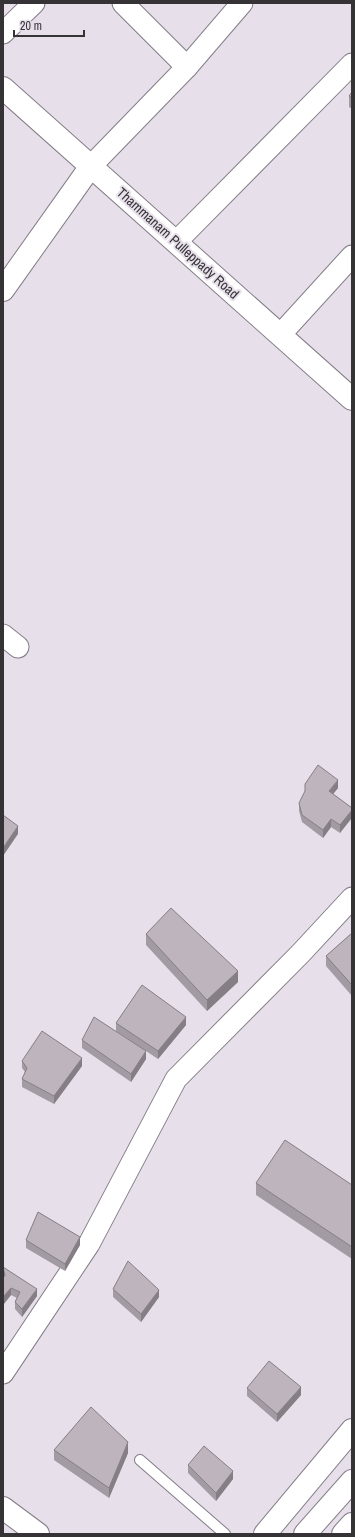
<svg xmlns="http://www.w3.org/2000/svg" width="355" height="1537" font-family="'Archivo Narrow',sans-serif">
  <rect width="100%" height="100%" fill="#e7e0eb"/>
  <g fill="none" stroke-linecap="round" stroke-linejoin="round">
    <g stroke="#847d87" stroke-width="12">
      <path id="service" d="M140 1460 225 1534"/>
    </g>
    <g stroke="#847d87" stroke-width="23">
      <g id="minor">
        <path d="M123 3 187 67"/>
        <path d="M3 33 34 3"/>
        <path d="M91 166 187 67 242 3"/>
        <path d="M176 242 352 64"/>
        <path d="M280 335 352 256"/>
        <path d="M3 635 18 647"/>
        <path d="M3 1373 89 1244 176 1079 301 953 352 898"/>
      </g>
    </g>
    <g stroke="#847d87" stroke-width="24">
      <g id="tertiary">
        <path d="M3 290 91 166"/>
        <path d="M3 1508 38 1534"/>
        <path d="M265 1534 352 1430"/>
        <path d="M343 1534 352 1524"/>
      </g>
    </g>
    <g stroke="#847d87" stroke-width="24">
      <g id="secondary">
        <path d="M3 88 352 399"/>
        <path d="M305 1534 352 1481"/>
      </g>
    </g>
    <use href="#service" stroke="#fff" stroke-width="10"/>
    <use href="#minor" stroke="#fff" stroke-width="21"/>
    <use href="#tertiary" stroke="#fff" stroke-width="22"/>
    <use href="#secondary" stroke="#fff" stroke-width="22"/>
  </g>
  <g fill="#a39ba3">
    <path d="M352 92V109L349 107V96Z"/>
    <path d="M338 788 333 794 352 808 340 833 331 827 323 838 302 822 299 811V803Z"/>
    <path d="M352 933V996L326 966V956Z"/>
    <path d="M146 934 238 982 207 1011 146 945Z"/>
    <path d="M116 1023 186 1025 158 1059 116 1031Z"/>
    <path d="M82 1040 146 1059 131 1082 82 1048Z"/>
    <path d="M22 1061 82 1066 54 1104 22 1087V1079L25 1072 22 1068Z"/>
    <path d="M256 1183 352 1185V1259L256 1195Z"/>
    <path d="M26 1240 80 1245 65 1271 26 1248Z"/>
    <path d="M3 1267 37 1296 22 1317 15 1309V1302L17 1298 11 1295 3 1305Z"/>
    <path d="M113 1289 159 1297 141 1322 113 1297Z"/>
    <path d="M247 1388 301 1395 277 1422 247 1396Z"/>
    <path d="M54 1450 128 1453 109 1498 54 1460Z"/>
    <path d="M188 1465 233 1479 216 1501 188 1473Z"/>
  </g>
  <g fill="#857e84">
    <path d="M338 780V788L329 799V791Z"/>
    <path d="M352 810V818L340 833V825Z"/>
    <path d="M331 819V827L323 838V830Z"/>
    <path d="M18 826V834L3 856V848Z"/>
    <path d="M238 971V982L207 1011V1000Z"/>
    <path d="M186 1017V1025L158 1059V1051Z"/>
    <path d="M146 1051V1059L131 1082V1074Z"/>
    <path d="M82 1058V1066L54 1104V1096Z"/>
    <path d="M80 1237V1245L65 1271V1264Z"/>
    <path d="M11 1288V1295L3 1305V1297Z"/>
    <path d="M37 1289V1296L22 1317V1309Z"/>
    <path d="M159 1290V1297L141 1322V1314Z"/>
    <path d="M301 1387V1395L277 1422V1414Z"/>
    <path d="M128 1442V1453L109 1498V1488Z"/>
    <path d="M233 1471V1479L216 1501V1493Z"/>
  </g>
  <g fill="#beb4bd" stroke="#857e84">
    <path d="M352 92V98L349 96Z"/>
    <path d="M318 765 338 780 329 791 352 808V810L340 825 331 819 323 830 302 815 299 803 305 791V784Z"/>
    <path d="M3 815 18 826 3 848Z"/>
    <path d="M171 908 238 971 207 1000 146 934Z"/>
    <path d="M352 933V985L326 956Z"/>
    <path d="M142 985 186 1017 158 1051 116 1023Z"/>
    <path d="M94 1017 146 1051 131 1074 82 1040Z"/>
    <path d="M42 1031 82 1058 54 1096 22 1079 27 1068 22 1061Z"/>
    <path d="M285 1140 352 1185V1247L256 1183Z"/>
    <path d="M38 1212 80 1237 65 1264 26 1240Z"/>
    <path d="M128 1261 159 1290 141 1314 113 1289Z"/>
    <path d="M3 1267 37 1289 22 1309 15 1302 20 1292 11 1288 3 1297V1276H5Z"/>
    <path d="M269 1361 301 1387 277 1414 247 1388Z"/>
    <path d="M91 1407 128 1442 109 1488 54 1450Z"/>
    <path d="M204 1446 233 1471 216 1493 188 1465Z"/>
  </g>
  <g text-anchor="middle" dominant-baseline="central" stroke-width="4" stroke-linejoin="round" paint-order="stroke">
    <g font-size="14" fill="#363337" stroke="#e7e0eb">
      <text transform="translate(178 243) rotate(42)">Thammanam Pulleppady Road</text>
    </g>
  </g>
  <rect width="355" height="1537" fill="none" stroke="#363337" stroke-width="8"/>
  <path d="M14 30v6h70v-6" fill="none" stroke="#363337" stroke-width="2"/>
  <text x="20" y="30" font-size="12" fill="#363337" stroke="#e7e0eb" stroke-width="3" paint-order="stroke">20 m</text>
</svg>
